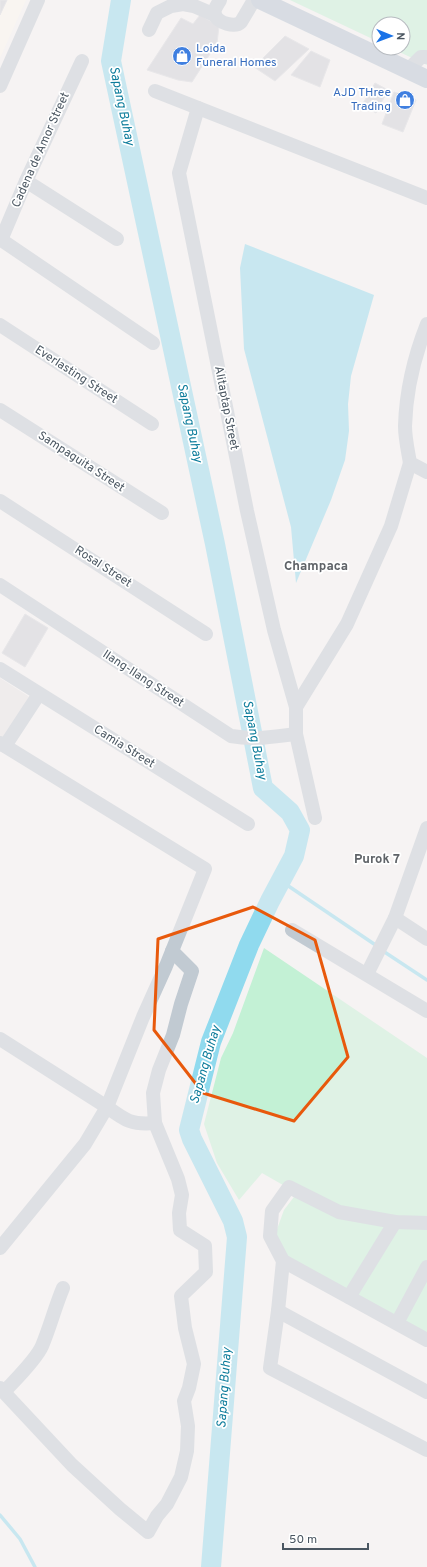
<svg xmlns="http://www.w3.org/2000/svg" width="427" height="1567" font-family="Overpass,sans-serif">
  <rect width="100%" height="100%" fill="#f5f3f3"/>
  <path fill="#fdf9ef" d="M0 0H26L0 58Z"/>
  <path fill="#e6e4e5" d="M0 678 31 698 4 741 0 738Z"/>
  <g fill="#c3f1d5">
    <path d="M290 0H427V65L391 48H403V24H379V42Z"/>
    <path d="M264 948 427 1058V1337L285 1259 276 1232 284 1210 297 1193 262 1173 239 1200 217 1163 204 1124 221 1058 233 1033Z"/>
  </g>
  <path fill="#90daee" d="M245 244 374 295 351 376 348 404 349 431 345 460 331 500 296 583 291 527 244 349 240 268Z"/>
  <g fill="none" stroke-linecap="round" stroke-linejoin="round">
    <g stroke="#90daee" stroke-width="3.5">
      <path d="M281 881 377 946"/>
      <path d="M383 951 427 980"/>
      <path d="M0 1515 20 1539 35 1567"/>
    </g>
    <path stroke="#90daee" stroke-width="20" d="M121 0 111 61 215 544 263 788 290 812 300 830 294 856 270 901 249 945 211 1042 189 1130 192 1139 233 1221 237 1237 211 1567"/>
  </g>
  <g fill="#cdcfd5" stroke="#d7d9de">
    <path d="M0 0H7L0 15Z"/>
    <path d="M200 15 219 26 217 43 192 82 178 80 147 70 181 18 193 24Z"/>
    <path d="M285 36 309 49 275 81 254 67Z"/>
    <path d="M311 51 330 60 320 87 291 75Z"/>
    <path d="M375 83 388 90 376 113 362 105Z"/>
    <path d="M394 92 416 100 403 132 382 124Z"/>
    <path d="M25 614 48 628 25 667 2 653Z"/>
  </g>
  <g fill="none" stroke-linecap="round" stroke-linejoin="round">
    <g stroke="#c1cad2" stroke-width="14">
      <path d="M220 0C218 4 213 10 215 15 218 23 235 28 241 22L254 0"/>
      <path d="M149 30 157 13 171 6 183 4 194 6 215 15"/>
      <path d="M408 70 421 57H427"/>
      <path d="M0 86 38 0"/>
      <path d="M155 91 427 198"/>
      <path d="M198 108 179 173 247 511 274 630 296 707"/>
      <path d="M26 181 117 239"/>
      <path d="M0 239 153 343"/>
      <path d="M1 240 26 181 82 61"/>
      <path d="M427 324C414 357 406 391 405 426 405 438 408 451 410 463L427 472"/>
      <path d="M0 325 152 424"/>
      <path d="M0 410 162 513"/>
      <path d="M0 501 206 634"/>
      <path d="M0 585 231 736C253 740 274 737 296 734"/>
      <path d="M0 669 248 824"/>
      <path d="M0 743 205 869 166 966 143 1017 107 1107 85 1144 0 1248"/>
      <path d="M5 746 39 694"/>
      <path d="M315 818 296 734V707L347 624 391 526 410 463"/>
      <path d="M395 918 427 939"/>
      <path d="M292 930 427 1011"/>
      <path d="M367 974 395 918 427 828"/>
      <path d="M0 1039 107 1107C126 1121 132 1125 155 1123"/>
      <path d="M427 1223 395 1222 339 1212 289 1187 272 1211 270 1236 283 1261 278 1311 270 1368 427 1450"/>
      <path d="M283 1261 427 1340"/>
      <path d="M349 1297 395 1222"/>
      <path d="M278 1311 427 1392"/>
      <path d="M397 1323 427 1267"/>
      <path d="M0 1388 72 1465 120 1509 148 1532 157 1516 167 1504 181 1477 187 1451 188 1426 184 1401 189 1388 194 1364 185 1328 181 1296 206 1272 205 1246 180 1230 179 1213 182 1195 178 1179 155 1123 153 1093 159 1070 173 1035 181 1004 192 971 172 951"/>
      <path d="M4 1392C14 1381 36 1360 42 1346 50 1327 55 1307 63 1288"/>
    </g>
    <path stroke="#b3c2d1" stroke-width="18" d="M260 0 427 79"/>
  </g>
  <path d="M0 0H427V1567H0ZM253 907 315 940 348 1057 294 1121 203 1093 154 1030 158 939Z" fill="#f5f3f3" fill-opacity=".55" fill-rule="evenodd"/>
  <path fill="none" stroke="#e8590c" stroke-width="3" stroke-linejoin="round" d="M253 907 315 940 348 1057 294 1121 203 1093 154 1030 158 939Z"/>
  <defs>
    <g id="shop-disc" transform="scale(1)"><circle r="9.5" fill="#3f7fe0" stroke="#fff"/><path d="M-5-2.5h2.3a2.7 3.5 0 0 1 5.4 0H5L5.5 6h-11ZM-1.5-2.5h3a1.5 2.3 0 0 0-3 0Z" fill="#fff"/></g>
  </defs>
  <g fill-rule="evenodd">
    <use href="#shop-disc" x="182" y="56"/>
    <use href="#shop-disc" x="405" y="100"/>
  </g>
  <g text-anchor="middle" dominant-baseline="central" stroke-width="3.5" stroke-linejoin="round" paint-order="stroke">
    <g font-size="12" fill="#366cbe" stroke="#fff" text-anchor="start">
      <text x="196" y="49">Loida<tspan x="196" dy="14">Funeral Homes</tspan></text>
      <text x="391" y="93" text-anchor="end">AJD THree<tspan x="391" dy="14">Trading</tspan></text>
    </g>
    <g font-size="12" fill="#4a5661" stroke="#fff">
      <text transform="translate(41 150) rotate(-66)">Cadena de Amor Street</text>
      <text transform="translate(76 375) rotate(33)">Everlasting Street</text>
      <text transform="translate(226 408) rotate(79)">Alitaptap Street</text>
      <text transform="translate(81 462) rotate(33)">Sampaguita Street</text>
      <text transform="translate(103 567) rotate(33)">Rosal Street</text>
      <text transform="translate(143 679) rotate(33)">Ilang-Ilang Street</text>
      <text transform="translate(124 747) rotate(32)">Camia Street</text>
    </g>
    <g font-size="13" font-style="italic" fill="#0c7c9b" stroke="#fff">
      <text transform="translate(121 106) rotate(78)">Sapang Buhay</text>
      <text transform="translate(189 423) rotate(78)">Sapang Buhay</text>
      <text transform="translate(254 740) rotate(79)">Sapang Buhay</text>
      <text transform="translate(206 1065) rotate(-74)">Sapang Buhay</text>
      <text transform="translate(225 1388) rotate(-86)">Sapang Buhay</text>
    </g>
    <g font-size="13" font-weight="bold" fill="#5f6368" stroke="#fff">
      <text x="316" y="567">Champaca</text>
      <text x="377" y="860">Purok 7</text>
    </g>
  </g>
  <g transform="translate(391 36) rotate(91)"><circle r="19" fill="#ffffff" stroke="#b7bbc0"/>
  <path d="M0-3L7 15L0 10L-7 15Z" fill="#1a73e8"/>
  <text y="-6" font-size="11" font-weight="bold" text-anchor="middle" fill="#4a5661">N</text>
  </g>
  <path d="M283 1543v6h85v-6" fill="none" stroke="#4a5661" stroke-width="2"/>
  <text x="289" y="1543" font-size="12" fill="#4a5661" stroke="#ffffff" stroke-width="3" paint-order="stroke">50 m</text>
</svg>
